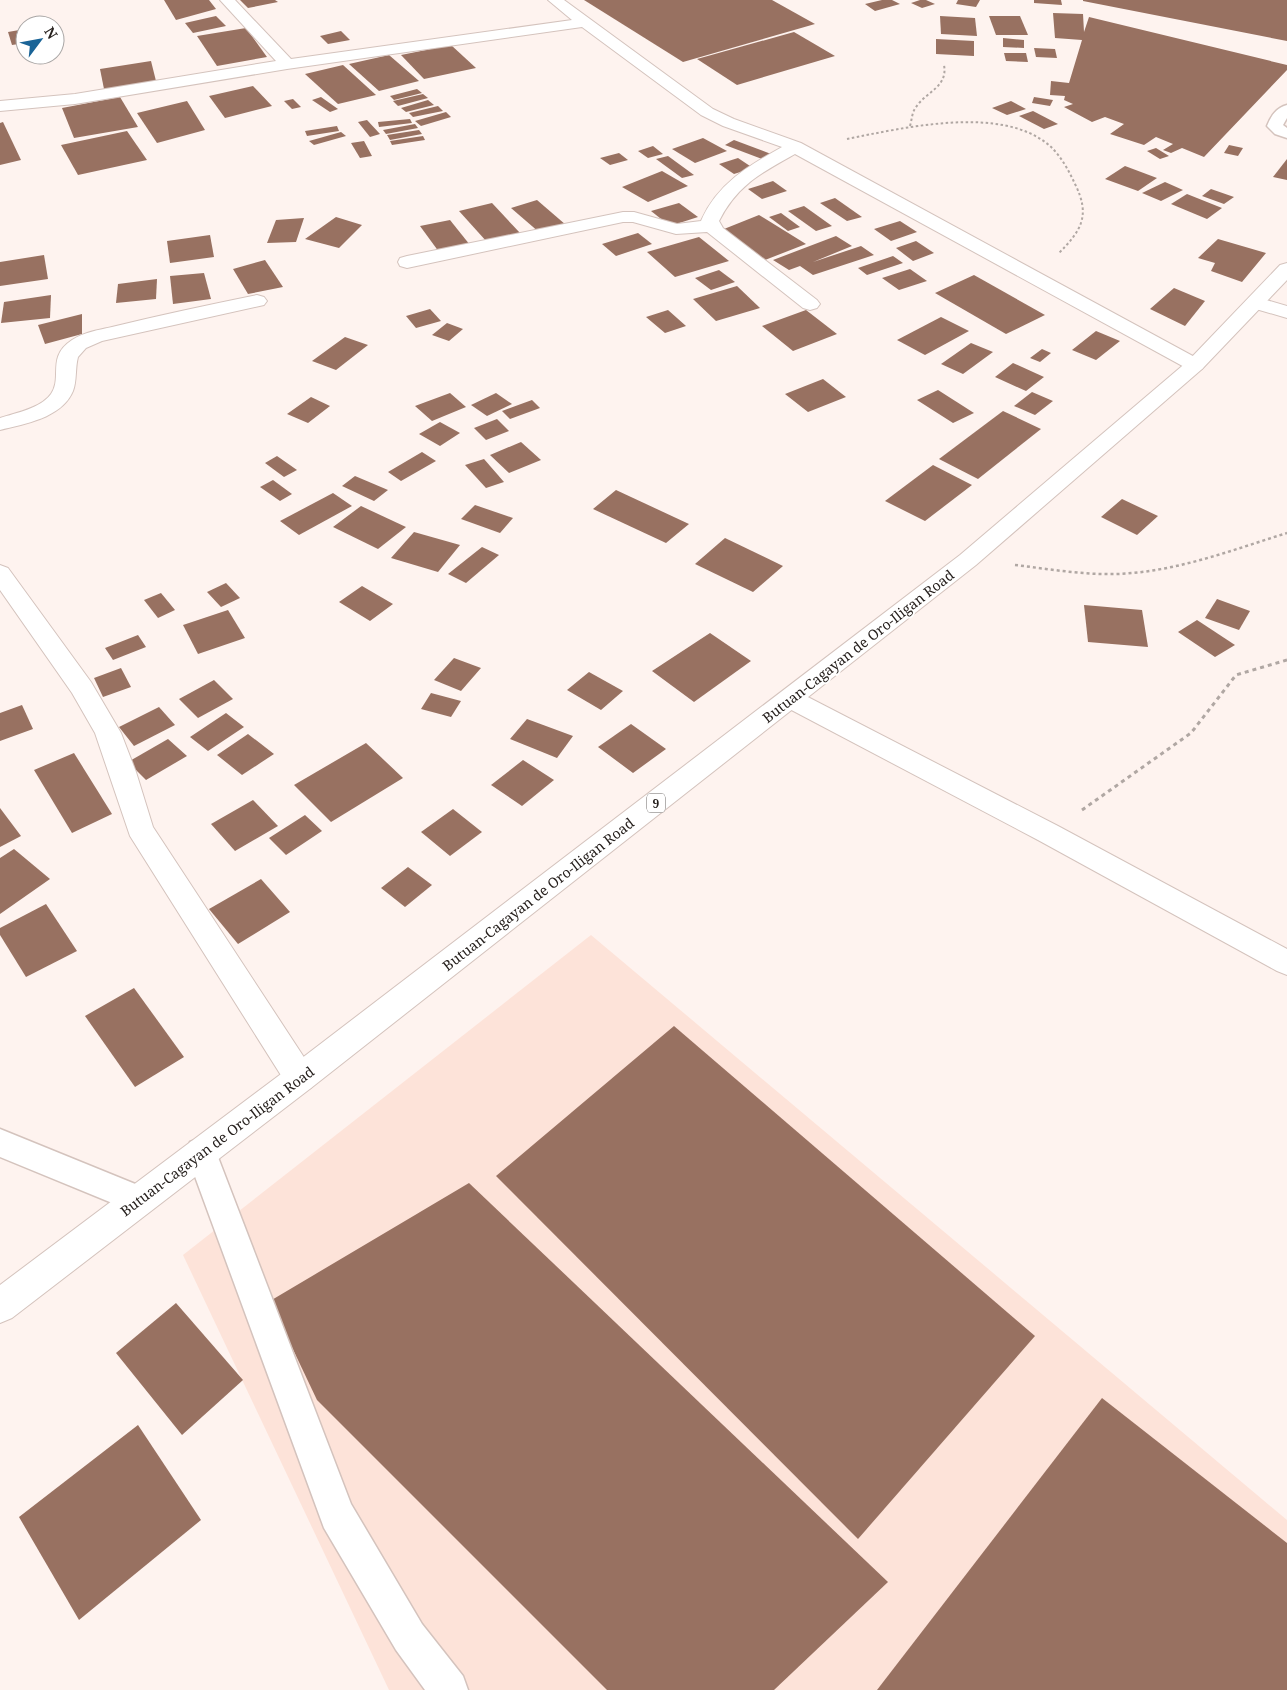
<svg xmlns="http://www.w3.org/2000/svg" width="1287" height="1690" font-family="'Noto Serif',serif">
  <rect width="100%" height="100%" fill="#fef3ef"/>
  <path fill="#fde3d9" d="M591 935 1287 1520V1690H389L183 1255Z"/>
  <g fill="#987161">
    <path d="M164 0H209L216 9 176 20Z"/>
    <path d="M240 0H275L278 2 248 8Z"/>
    <path d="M584 0H772L815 24 683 62Z"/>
    <path d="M882 0H892L900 4 875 11 865 4Z"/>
    <path d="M920 0H926L935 4 922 8 911 3Z"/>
    <path d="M958 0H980L976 7 956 4Z"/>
    <path d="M1034 0H1061L1062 5 1034 3Z"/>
    <path d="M1083 0H1287V41L1083 1Z"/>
    <path d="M1053 13 1083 14 1084 32 1089 17 1287 65V70L1204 157 1182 148 1171 153 1163 150 1173 144 1156 137 1144 145 1110 134 1124 124 1105 117 1092 122 1064 107 1073 104 1064 100 1065 96 1050 95 1051 81 1069 83 1082 40 1055 38Z"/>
    <path d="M216 16 226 26 193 33 185 23Z"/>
    <path d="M940 16 975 18 977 36 941 34Z"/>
    <path d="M989 16H1020L1028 35H996Z"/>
    <path d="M246 28 267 57 217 66 197 36Z"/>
    <path d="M25 29V43L12 45 8 32Z"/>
    <path d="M341 31 350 40 328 44 320 36Z"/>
    <path d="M794 32 835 56 737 85 697 59Z"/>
    <path d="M1003 38 1024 40V48L1003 47Z"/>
    <path d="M936 39 974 41V56L936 54Z"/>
    <path d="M451 45 476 68 424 79 401 55Z"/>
    <path d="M1034 48 1055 49 1057 58 1036 57Z"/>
    <path d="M1004 53H1026L1028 62 1006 61Z"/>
    <path d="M389 55 419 81 379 91 349 64Z"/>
    <path d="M151 61 156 81 104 89 100 69Z"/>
    <path d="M343 65 376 95 338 104 305 74Z"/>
    <path d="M253 86 272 106 225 118 209 96Z"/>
    <path d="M417 89 422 93 394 100 390 96Z"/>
    <path d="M423 94 428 98 398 106 393 101Z"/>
    <path d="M120 97 138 127 74 138 62 108Z"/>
    <path d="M321 97 338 109 330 112 312 100Z"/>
    <path d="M1034 97 1053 100 1050 106 1032 103Z"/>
    <path d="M293 99 301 107 292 109 284 101Z"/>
    <path d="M428 100 434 105 406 112 401 108Z"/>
    <path d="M187 101 205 130 157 143 137 113Z"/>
    <path d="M1011 101 1026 109 1007 115 992 108Z"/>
    <path d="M438 106 443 111 413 117 409 113Z"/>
    <path d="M1033 111 1058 124 1044 129 1019 116Z"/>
    <path d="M446 112 451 117 421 126 415 121Z"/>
    <path d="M410 119 412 123 379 127 378 122Z"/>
    <path d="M367 120 380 134 370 137 358 122Z"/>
    <path d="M3 122 21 160 0 165V123Z"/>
    <path d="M415 124 418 128 386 134 383 130Z"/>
    <path d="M337 126 339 131 307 136 305 131Z"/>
    <path d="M419 130 422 134 390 140 387 135Z"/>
    <path d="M127 131 147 160 78 175 61 145Z"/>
    <path d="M341 132 346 136 314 145 309 141Z"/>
    <path d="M423 136 425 140 392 145 390 141Z"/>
    <path d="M703 138 727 151 695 163 672 149Z"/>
    <path d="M734 140 771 154 762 159 725 145Z"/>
    <path d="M364 141 372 156 360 158 351 143Z"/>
    <path d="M1229 145 1243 148 1238 156 1224 153Z"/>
    <path d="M653 146 663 154 648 158 638 151Z"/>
    <path d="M1156 148 1169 156 1160 159 1147 151Z"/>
    <path d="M619 153 628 160 610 165 600 158Z"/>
    <path d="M668 156 694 175 682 178 656 159Z"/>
    <path d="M738 158 753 168 734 174 719 164Z"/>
    <path d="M1287 159V180L1273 177Z"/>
    <path d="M1125 166 1157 178 1138 191 1105 179Z"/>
    <path d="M662 171 688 186 648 202 622 187Z"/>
    <path d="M773 181 787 191 762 199 748 189Z"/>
    <path d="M1165 182 1183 190 1161 201 1142 193Z"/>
    <path d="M1211 189 1234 197 1224 204 1202 196Z"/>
    <path d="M1187 194 1222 208 1207 219 1171 204Z"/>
    <path d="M835 198 862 217 847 221 820 203Z"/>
    <path d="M537 200 566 225 540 233 511 208Z"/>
    <path d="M492 203 520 233 487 242 459 211Z"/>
    <path d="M679 203 698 217 670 226 651 211Z"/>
    <path d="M804 206 832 226 816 231 788 211Z"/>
    <path d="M781 213 800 227 788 231 769 217Z"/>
    <path d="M759 215 806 244 765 260 719 231Z"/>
    <path d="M336 217 362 225 339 248 305 239Z"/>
    <path d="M304 218 296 242 267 243 276 220Z"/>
    <path d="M450 220 470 245 439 252 420 226Z"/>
    <path d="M900 221 917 232 891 241 874 229Z"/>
    <path d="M638 233 652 244 616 256 602 244Z"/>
    <path d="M210 235 214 257 170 263 167 241Z"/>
    <path d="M836 236 852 246 813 262 861 246 874 255 813 275 800 266 789 270 773 260Z"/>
    <path d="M699 237 729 261 675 277 647 252Z"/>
    <path d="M1218 239 1266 253 1242 282 1211 271 1215 263 1198 258Z"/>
    <path d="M916 241 934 253 913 261 896 248Z"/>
    <path d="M44 255 48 279 0 286V262Z"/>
    <path d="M893 256 903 263 867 275 858 268Z"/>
    <path d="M265 260 283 287 248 294 233 269Z"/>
    <path d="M910 269 927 281 899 290 882 278Z"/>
    <path d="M719 270 735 282 711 290 695 278Z"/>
    <path d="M204 273 211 299 173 304 170 276Z"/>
    <path d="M974 275 1045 315 1006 334 935 293Z"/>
    <path d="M157 279 156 299 116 303 118 284Z"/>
    <path d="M737 286 760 308 716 321 693 299Z"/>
    <path d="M1174 288 1205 301 1185 326 1150 309Z"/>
    <path d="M51 295 50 318 1 323 4 302Z"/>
    <path d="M430 309 441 321 416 328 406 316Z"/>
    <path d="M668 310 686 326 665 333 646 317Z"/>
    <path d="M806 310 837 334 793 351 762 326Z"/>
    <path d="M82 314V334L45 344 38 325Z"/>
    <path d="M941 317 969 331 925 355 897 340Z"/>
    <path d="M447 323 463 329 449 341 432 335Z"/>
    <path d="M1096 331 1120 341 1096 360 1072 350Z"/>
    <path d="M345 337 368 345 336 370 312 361Z"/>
    <path d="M971 343 993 352 963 374 941 364Z"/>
    <path d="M1042 349 1051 353 1040 362 1030 358Z"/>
    <path d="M1013 363 1044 377 1026 391 995 377Z"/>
    <path d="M823 379 846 397 808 412 785 394Z"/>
    <path d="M938 390 974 413 953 423 917 400Z"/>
    <path d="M1032 392 1053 401 1035 415 1014 406Z"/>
    <path d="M450 393 466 407 432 421 415 406Z"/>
    <path d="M496 393 512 404 487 416 471 405Z"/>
    <path d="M311 397 330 406 308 423 287 414Z"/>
    <path d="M532 400 540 408 510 419 502 411Z"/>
    <path d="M1003 411 1041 429 978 479 939 459Z"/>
    <path d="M497 419 509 431 486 440 474 428Z"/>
    <path d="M440 422 460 433 440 446 419 434Z"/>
    <path d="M521 442 541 460 509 473 490 455Z"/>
    <path d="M422 452 436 461 401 481 388 472Z"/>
    <path d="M277 456 297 470 284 477 265 463Z"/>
    <path d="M484 459 504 482 486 488 465 465Z"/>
    <path d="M933 465 972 485 925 521 885 501Z"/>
    <path d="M355 476 388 490 374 501 342 486Z"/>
    <path d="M273 480 292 494 280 501 260 487Z"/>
    <path d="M616 490 689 524 666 543 593 509Z"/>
    <path d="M333 493 352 506 299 535 280 521Z"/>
    <path d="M1122 499 1158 516 1137 535 1101 517Z"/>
    <path d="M475 505 513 518 500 533 461 519Z"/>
    <path d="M361 506 406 527 378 549 333 527Z"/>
    <path d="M414 532 460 545 438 572 391 558Z"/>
    <path d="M725 538 783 566 753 592 695 564Z"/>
    <path d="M482 547 499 555 466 583 448 574Z"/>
    <path d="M226 583 240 598 221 607 207 592Z"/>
    <path d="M362 586 393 604 370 621 339 602Z"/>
    <path d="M161 593 175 610 158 618 144 600Z"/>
    <path d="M1217 599 1250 611 1239 630 1205 618Z"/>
    <path d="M1084 605 1142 610 1148 647 1088 642Z"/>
    <path d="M228 610 245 638 198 654 183 625Z"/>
    <path d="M1197 620 1235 645 1215 657 1178 632Z"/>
    <path d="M710 633 751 661 694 702 652 671Z"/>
    <path d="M138 635 146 647 113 660 105 648Z"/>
    <path d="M454 658 481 668 461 691 434 680Z"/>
    <path d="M121 668 131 687 103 697 94 678Z"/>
    <path d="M589 672 623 691 601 710 567 690Z"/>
    <path d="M214 680 233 699 198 718 179 699Z"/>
    <path d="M431 693 461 701 451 717 421 709Z"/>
    <path d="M22 705 33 729 0 741V713Z"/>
    <path d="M159 707 175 725 134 746 119 727Z"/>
    <path d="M226 713 244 727 208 751 190 737Z"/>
    <path d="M527 719 573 736 557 758 510 739Z"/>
    <path d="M631 724 666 749 633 773 598 747Z"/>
    <path d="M248 734 274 754 242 775 217 755Z"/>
    <path d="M168 739 187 756 146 780 128 762Z"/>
    <path d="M366 743 403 778 331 822 294 785Z"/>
    <path d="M74 753 112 814 72 833 34 770Z"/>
    <path d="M523 760 554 780 522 806 491 785Z"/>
    <path d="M253 800 278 826 235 851 211 824Z"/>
    <path d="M0 808 21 836 0 847Z"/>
    <path d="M453 809 482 832 450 856 421 832Z"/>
    <path d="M305 815 322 831 286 855 269 838Z"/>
    <path d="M14 849 50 879 0 914V858Z"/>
    <path d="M408 867 432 885 405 907 381 888Z"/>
    <path d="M261 879 290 912 238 944 209 909Z"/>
    <path d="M46 904 77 951 26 977 0 935V928Z"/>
    <path d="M134 988 184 1057 135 1087 85 1016Z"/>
    <path d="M674 1026 1035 1336 858 1539 496 1176Z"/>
    <path d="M469 1183 888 1582 774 1690H607L317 1400 270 1301Z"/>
    <path d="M176 1303 243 1380 182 1435 116 1353Z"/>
    <path d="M1102 1398 1287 1543V1690H877Z"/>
    <path d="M138 1425 201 1520 79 1620 19 1517Z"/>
  </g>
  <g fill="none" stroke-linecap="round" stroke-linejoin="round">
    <g stroke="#d4c3bd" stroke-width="3">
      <g id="lane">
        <path d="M1287 105V118L1283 125 1287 128V138L1275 134 1267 126C1271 116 1276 108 1287 105Z"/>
        <path d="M0 1129 150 1190 155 1200 150 1210 139 1214 0 1157Z"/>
        <path d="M201 1138 212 1142 216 1152 351 1504 422 1624 463 1676 468 1690H425L396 1650 324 1528 186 1152 190 1142Z"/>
      </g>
    </g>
    <g stroke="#d4c3bd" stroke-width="2">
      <g id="street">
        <path d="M220 0H235L291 59 572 20 548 0H564L713 109 734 119 801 143 1202 361 1205 365 1202 369 1195 371 1188 369 795 154C761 173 737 185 719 221L723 228 817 300 820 304 817 308 810 310 803 308 707 232 676 234 633 222H623L407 268 400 266 398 262 400 258 407 256 623 212H634L677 224 701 221C717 184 748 166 782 147L723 126 701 115 582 27 287 69 75 104 0 111V101L75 94 276 61Z"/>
        <path d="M257 295 264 297 267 301 264 305 102 341 86 348 78 357C75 368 77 381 73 391 62 418 24 424 0 430V418C16 413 41 408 51 394 63 377 46 357 72 340 84 332 99 330 112 327 160 315 208 305 257 295Z"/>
        <path d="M1256 297 1287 306V318L1249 307 1246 303 1249 299Z"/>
        <path d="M0 565 8 568 91 682 121 733 136 772 153 827 311 1068 316 1078 311 1088 300 1091 289 1088 130 836 95 733 72 693 0 590Z"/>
        <path d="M791 690 800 693 1058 826 1287 949V975L1277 971 1038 840 782 705 778 699 782 693Z"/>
      </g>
    </g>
    <g stroke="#d4c3bd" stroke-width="2">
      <path id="highway" d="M1287 263V280L1202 369 976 565 311 1088 12 1318 0 1323V1285L289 1068 960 555 1188 361 1280 265Z"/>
    </g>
    <g stroke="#b0a7a3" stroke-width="2" stroke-dasharray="2.5 2.5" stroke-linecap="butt">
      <path d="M910 126C912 119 912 112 916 107 927 91 948 87 944 65"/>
      <path d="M847 139C903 128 1002 104 1050 146 1061 156 1069 171 1075 184 1091 216 1081 231 1058 254"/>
    </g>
    <path stroke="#b0a7a3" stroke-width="2.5" stroke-dasharray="3 3" stroke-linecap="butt" d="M1015 565C1049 569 1083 575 1117 574 1176 572 1232 550 1287 533"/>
    <path stroke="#b0a7a3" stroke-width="3" stroke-dasharray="4 4" stroke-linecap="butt" d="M1082 810 1191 733 1236 675 1287 660"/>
    <use href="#lane" fill="#fff" fill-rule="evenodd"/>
    <use href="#street" fill="#fff" fill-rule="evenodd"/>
    <use href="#highway" fill="#fff" fill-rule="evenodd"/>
  </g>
  <g text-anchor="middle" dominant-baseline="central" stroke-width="4" stroke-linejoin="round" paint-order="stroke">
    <rect fill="#fff" stroke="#686462" stroke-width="1" x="647" y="793.5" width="18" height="19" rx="4"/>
    <g font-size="12" font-weight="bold" fill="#27211e">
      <text x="656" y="803">9</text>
    </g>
    <g font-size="14" fill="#27211e" stroke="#fff">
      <text transform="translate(858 646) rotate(-38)">Butuan-Cagayan de Oro-Iligan Road</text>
      <text transform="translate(538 894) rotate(-38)">Butuan-Cagayan de Oro-Iligan Road</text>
      <text transform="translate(217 1141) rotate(-37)">Butuan-Cagayan de Oro-Iligan Road</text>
    </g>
  </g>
  <g transform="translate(40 40) rotate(58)"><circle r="24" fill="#ffffff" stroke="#a9a6a5"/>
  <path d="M0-4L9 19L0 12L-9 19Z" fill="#1a6497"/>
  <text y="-8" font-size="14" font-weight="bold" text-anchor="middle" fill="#27211e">N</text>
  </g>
</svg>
